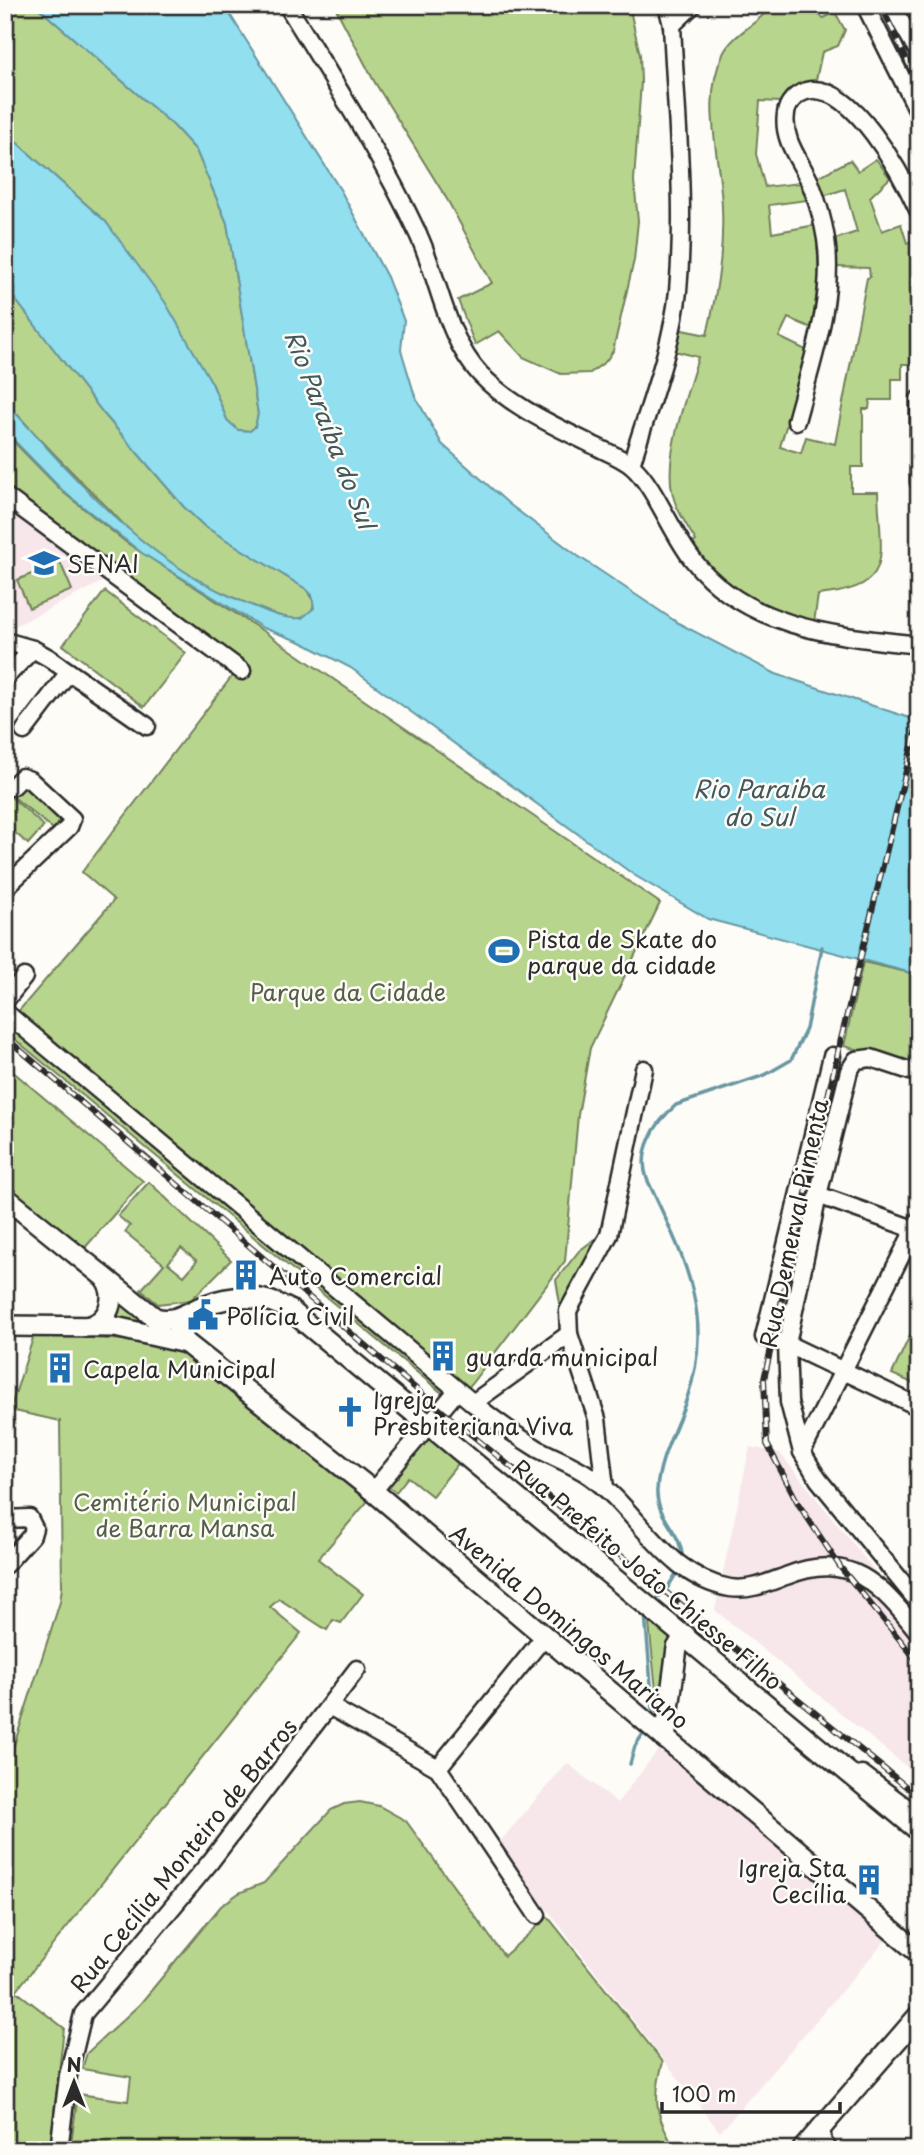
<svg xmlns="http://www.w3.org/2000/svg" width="924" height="2155" font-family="'Playpen Sans',sans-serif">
  <rect width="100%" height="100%" fill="#fdfcf7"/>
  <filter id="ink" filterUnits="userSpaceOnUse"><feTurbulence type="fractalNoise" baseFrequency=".0143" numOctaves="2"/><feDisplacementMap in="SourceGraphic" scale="14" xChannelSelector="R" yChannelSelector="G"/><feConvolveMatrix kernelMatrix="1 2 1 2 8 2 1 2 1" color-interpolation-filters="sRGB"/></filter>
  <g filter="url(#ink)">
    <g fill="#f7e6ea">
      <path d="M5 502 106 580 5 631Z"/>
      <path d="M750 1447 780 1453 919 1626V1777L715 1610Z"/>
      <path d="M660 1748 890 1935 720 2132 497 1845 567 1763 617 1803Z"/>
    </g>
    <g fill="#b8d58d" stroke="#72805c" stroke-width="2" fill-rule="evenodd">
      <path d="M5 5H35L173 125 196 150 227 223 258 414 255 427 250 431 238 430 227 420 212 383 106 222 5 132Z"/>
      <path d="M334 5H629L640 55 641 82 634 181 638 221 634 260 613 351 606 361 590 373 561 374 523 357 499 331 475 345 458 300 492 283 448 201 374 81Z"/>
      <path d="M772 5H802L824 18 835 12 845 30 838 46 822 52 816 80 789 89 781 102 760 101 756 154 765 187 800 183 807 200 769 205 772 233 816 225 819 275 812 328 788 318 779 337 808 351 780 447 801 453 806 437 835 444 867 278 870 277 869 268 836 267 835 239 857 232 845 189 820 197 814 179 850 160 858 171 876 159 890 178 870 197 882 231 901 224 907 243 919 239 915 364H902V379H892V400H870L869 409H863V467H851V492H878C880 557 897 587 818 595L814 623C758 611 727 588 690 546L696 541C689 529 680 516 675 502 660 462 687 397 698 357L671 350 677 329 707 335C717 292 724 252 722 208 721 158 700 102 723 54 733 33 759 24 772 5Z"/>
      <path d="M5 286 104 414 184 507 204 526 306 589 314 602C312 625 287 619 271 613 230 597 187 579 152 551 137 539 123 524 110 510 74 475 39 439 5 401Z"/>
      <path d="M5 433 64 493 127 543 266 633 660 903 590 1048 578 1115 565 1261 462 1396 442 1393 5 1031V1027L114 900 82 872 239 667 5 488Z"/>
      <path d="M60 562 72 590 29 608 17 580Z"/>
      <path d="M105 591 186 653 144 707 63 645Z"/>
      <path d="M23 780 65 814 53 829 11 795Z"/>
      <path d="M11 797 44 826 28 844 5 824V803Z"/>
      <path d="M863 962 919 975V1068L844 1046Z"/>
      <path d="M5 1065 143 1181 83 1250 5 1185Z"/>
      <path d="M149 1182 231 1260 191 1300 158 1304 141 1290 164 1264 125 1232 130 1226 118 1216ZM181 1248 197 1261 184 1276 168 1263Z"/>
      <path d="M607 1230 561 1310 556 1280 579 1251Z"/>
      <path d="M117 1298 161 1321 175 1333 113 1320Z"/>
      <path d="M919 1316V1386L892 1374Z"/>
      <path d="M34 1335 127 1340 185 1354 368 1501 318 1559 363 1594 341 1623 333 1620 327 1630 279 1599 270 1607 301 1633 16 1991 64 2028 50 2150H5V1773L60 1602 62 1587 60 1421 10 1410Z"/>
      <path d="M431 1426 466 1454 432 1496 408 1477 396 1492 385 1484Z"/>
      <path d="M648 1614 671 1631 659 1719Z"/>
      <path d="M360 1802 379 1806 406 1821 504 1956 548 1917 663 2062C652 2102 656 2114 675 2150H70L78 2094 128 2101 131 2077 82 2069 87 2053 140 2004 221 1906 239 1893 264 1883 331 1810 344 1804Z"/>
    </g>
    <path fill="#91dfef" stroke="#6897a1" stroke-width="2" d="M35 5H224L341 191 387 277 404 321 401 350 415 396 442 444 509 504 578 556 678 623 776 674 919 721V975L708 919 634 875 351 668 301 642 263 628 142 553 64 492 5 431V401C76 480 149 567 251 605 268 612 283 620 302 618L314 608 312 595 306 589 204 526 184 507 104 414 5 286V132L106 222 165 302 212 383 227 420 238 430 250 431 255 427 258 414 227 223 196 150 173 125Z"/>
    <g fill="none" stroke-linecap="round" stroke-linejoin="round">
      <g stroke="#6897a1" stroke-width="3.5">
        <path d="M682 1558C683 1533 655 1517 657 1490 659 1457 677 1428 687 1398 717 1315 681 1252 647 1179 637 1151 655 1123 676 1105L765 1075 791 1060 806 1029 822 947"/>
        <path d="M654 1602 668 1587 679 1569"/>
        <path d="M645 1613 654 1720"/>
        <path d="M630 1764 635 1746 645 1731"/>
      </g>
      <g stroke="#2b2b2b" stroke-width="21">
        <g id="minor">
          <path d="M287 5C333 80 381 155 418 234 439 278 446 338 480 374 510 406 553 425 591 444 604 451 622 457 633 467 655 487 672 534 693 560 747 629 838 636 919 645"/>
          <path d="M667 5 672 25"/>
          <path d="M865 5 918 111"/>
          <path d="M891 5 919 53"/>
          <path d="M919 399V483"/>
          <path d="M796 421C811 364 835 299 826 239 823 220 817 200 810 182 800 160 782 140 786 114 787 103 796 94 806 91 852 80 903 177 919 212"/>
          <path d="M631 465C648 408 672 349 678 291 686 203 676 113 672 25L693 5"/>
          <path d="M5 496 242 671"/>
          <path d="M5 641 33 649 49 658 147 726"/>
          <path d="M5 678 33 649"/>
          <path d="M24 731 69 672"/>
          <path d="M5 788 13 786 22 777 30 780 72 819 69 827 5 888"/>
          <path d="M5 1001 24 977"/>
          <path d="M5 1012 473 1403 569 1334"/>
          <path d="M832 1056 764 1337 787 1344 919 1407"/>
          <path d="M919 1074 871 1058 856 1060 849 1071 818 1195 787 1344 789 1402 802 1452 818 1479 919 1603"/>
          <path d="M818 1195 919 1231"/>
          <path d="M473 1403C494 1420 515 1435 538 1449 555 1458 574 1465 590 1476 638 1510 666 1577 730 1588 750 1591 767 1583 786 1576 850 1550 881 1585 919 1633"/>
          <path d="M802 1452 919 1220"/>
          <path d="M605 1488 597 1419 569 1334 568 1311 609 1235 644 1069"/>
          <path d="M373 1491 456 1392"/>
          <path d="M5 1519 29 1518 34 1528 32 1535 5 1565"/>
          <path d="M331 1707 438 1768 537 1915"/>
          <path d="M438 1768 544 1637"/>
          <path d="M862 1774 919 1817"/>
          <path d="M821 2128 823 2142 829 2150"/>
          <path d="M59 2150 68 2076 83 2014 211 1861 357 1669"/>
        </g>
      </g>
      <g stroke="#2b2b2b" stroke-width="24">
        <g id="major">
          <path d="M5 1197 155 1318C176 1324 187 1312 206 1305 234 1294 264 1295 290 1310L919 1831"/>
          <path d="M183 1318 178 1330 186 1343 373 1491 919 1953"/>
          <path d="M5 1326 115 1327 186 1343"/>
          <path d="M86 1327C109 1323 118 1297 105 1278"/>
          <path d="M665 1739 677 1648 685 1635"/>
          <path d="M802 2150 919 2015"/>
        </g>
      </g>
      <use href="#minor" stroke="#fdfcf7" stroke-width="16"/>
      <use href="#major" stroke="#fdfcf7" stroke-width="19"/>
      <g stroke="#2b2b2b" stroke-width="6">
        <g id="rail">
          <path d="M881 5 919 86"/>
          <path d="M919 717 840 1043 764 1379 767 1444 799 1505 841 1568 919 1663"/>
          <path d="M5 1037 442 1411 919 1797"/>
        </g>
      </g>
      <use href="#rail" stroke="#fdfcf7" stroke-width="3.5" stroke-dasharray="10" stroke-linecap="butt"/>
    </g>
  </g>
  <defs>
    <g id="university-bare" transform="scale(2.415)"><path d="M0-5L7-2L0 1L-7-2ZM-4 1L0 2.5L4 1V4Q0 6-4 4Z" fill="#1f6fb2" stroke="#fdfcf7" stroke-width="2.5" paint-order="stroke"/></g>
    <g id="stadium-bare" transform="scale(2.415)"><path d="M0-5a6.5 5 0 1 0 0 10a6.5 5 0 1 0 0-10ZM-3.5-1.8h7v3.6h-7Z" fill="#1f6fb2" stroke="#fdfcf7" stroke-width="2.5" paint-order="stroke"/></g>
    <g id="building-bare" transform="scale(2.415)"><path d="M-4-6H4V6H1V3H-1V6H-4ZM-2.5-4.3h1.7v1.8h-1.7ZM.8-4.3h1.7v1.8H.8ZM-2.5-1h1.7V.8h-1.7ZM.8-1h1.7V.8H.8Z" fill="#1f6fb2" stroke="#fdfcf7" stroke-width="2.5" paint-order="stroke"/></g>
    <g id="civic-bare" transform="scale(2.415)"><path d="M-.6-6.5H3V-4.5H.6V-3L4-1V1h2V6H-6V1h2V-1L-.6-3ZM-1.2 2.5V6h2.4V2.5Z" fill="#1f6fb2" stroke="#fdfcf7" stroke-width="2.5" paint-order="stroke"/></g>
    <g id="church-bare" transform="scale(2.415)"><path d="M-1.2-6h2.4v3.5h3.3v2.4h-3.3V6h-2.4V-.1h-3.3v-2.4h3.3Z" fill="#1f6fb2" stroke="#fdfcf7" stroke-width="2.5" paint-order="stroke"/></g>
  </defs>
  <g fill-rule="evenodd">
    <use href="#university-bare" x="44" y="563"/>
    <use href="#stadium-bare" x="504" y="951"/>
    <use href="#building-bare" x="246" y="1275"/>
    <use href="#civic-bare" x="203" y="1315"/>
    <use href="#building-bare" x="443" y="1356"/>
    <use href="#building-bare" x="60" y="1368"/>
    <use href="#church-bare" x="350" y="1412"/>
    <use href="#building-bare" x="869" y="1880"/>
  </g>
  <g text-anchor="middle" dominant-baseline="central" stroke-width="5" stroke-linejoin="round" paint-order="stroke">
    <g font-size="23" fill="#2b2b2b" stroke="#fdfcf7" text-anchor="start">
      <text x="67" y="563">SENAI</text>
      <text x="527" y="938">Pista de Skate do<tspan x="527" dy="26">parque da cidade</tspan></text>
      <text x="269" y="1275">Auto Comercial</text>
      <text x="226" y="1315">Polícia Civil</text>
      <text x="466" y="1356">guarda municipal</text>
      <text x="83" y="1368">Capela Municipal</text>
      <text x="373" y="1399">Igreja<tspan x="373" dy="26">Presbiteriana Viva</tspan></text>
      <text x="846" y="1867" text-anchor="end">Igreja Sta<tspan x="846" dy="26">Cecília</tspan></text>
    </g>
    <g font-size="23" fill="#555e48" stroke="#fdfcf7">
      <text x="348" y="991">Parque da Cidade</text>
      <text x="185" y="1501">Cemitério Municipal<tspan x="185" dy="26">de Barra Mansa</tspan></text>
    </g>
    <g font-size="23" fill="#2b2b2b" stroke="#fdfcf7">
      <text transform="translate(793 1223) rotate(-78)">Rua Demerval Pimenta</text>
      <text transform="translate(648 1574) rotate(40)">Rua Prefeito João Chiesse Filho</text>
      <text transform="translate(570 1626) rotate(40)">Avenida Domingos Mariano</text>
      <text transform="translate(183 1855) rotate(-51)">Rua Cecília Monteiro de Barros</text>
    </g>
    <g font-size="24" font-style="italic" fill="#44585c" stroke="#fdfcf7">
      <text transform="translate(331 429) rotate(69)">Rio Paraíba do Sul</text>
      <text x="759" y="788">Rio Paraiba<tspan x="759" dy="28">do Sul</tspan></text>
    </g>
  </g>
  <rect width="924" height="2155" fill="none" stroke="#fdfcf7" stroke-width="28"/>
  <rect x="14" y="14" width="896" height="2127" fill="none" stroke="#2b2b2b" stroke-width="2.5" filter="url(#ink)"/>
  <g transform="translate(74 2082)" stroke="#fdfcf7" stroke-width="5" paint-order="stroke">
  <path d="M0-5L12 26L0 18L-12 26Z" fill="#2b2b2b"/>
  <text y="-10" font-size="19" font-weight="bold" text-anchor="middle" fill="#2b2b2b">N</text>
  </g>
  <path d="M662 2102v10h178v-10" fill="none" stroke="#2b2b2b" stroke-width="3.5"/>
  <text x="672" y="2102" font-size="21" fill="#2b2b2b" stroke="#fdfcf7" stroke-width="5" paint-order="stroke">100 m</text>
</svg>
